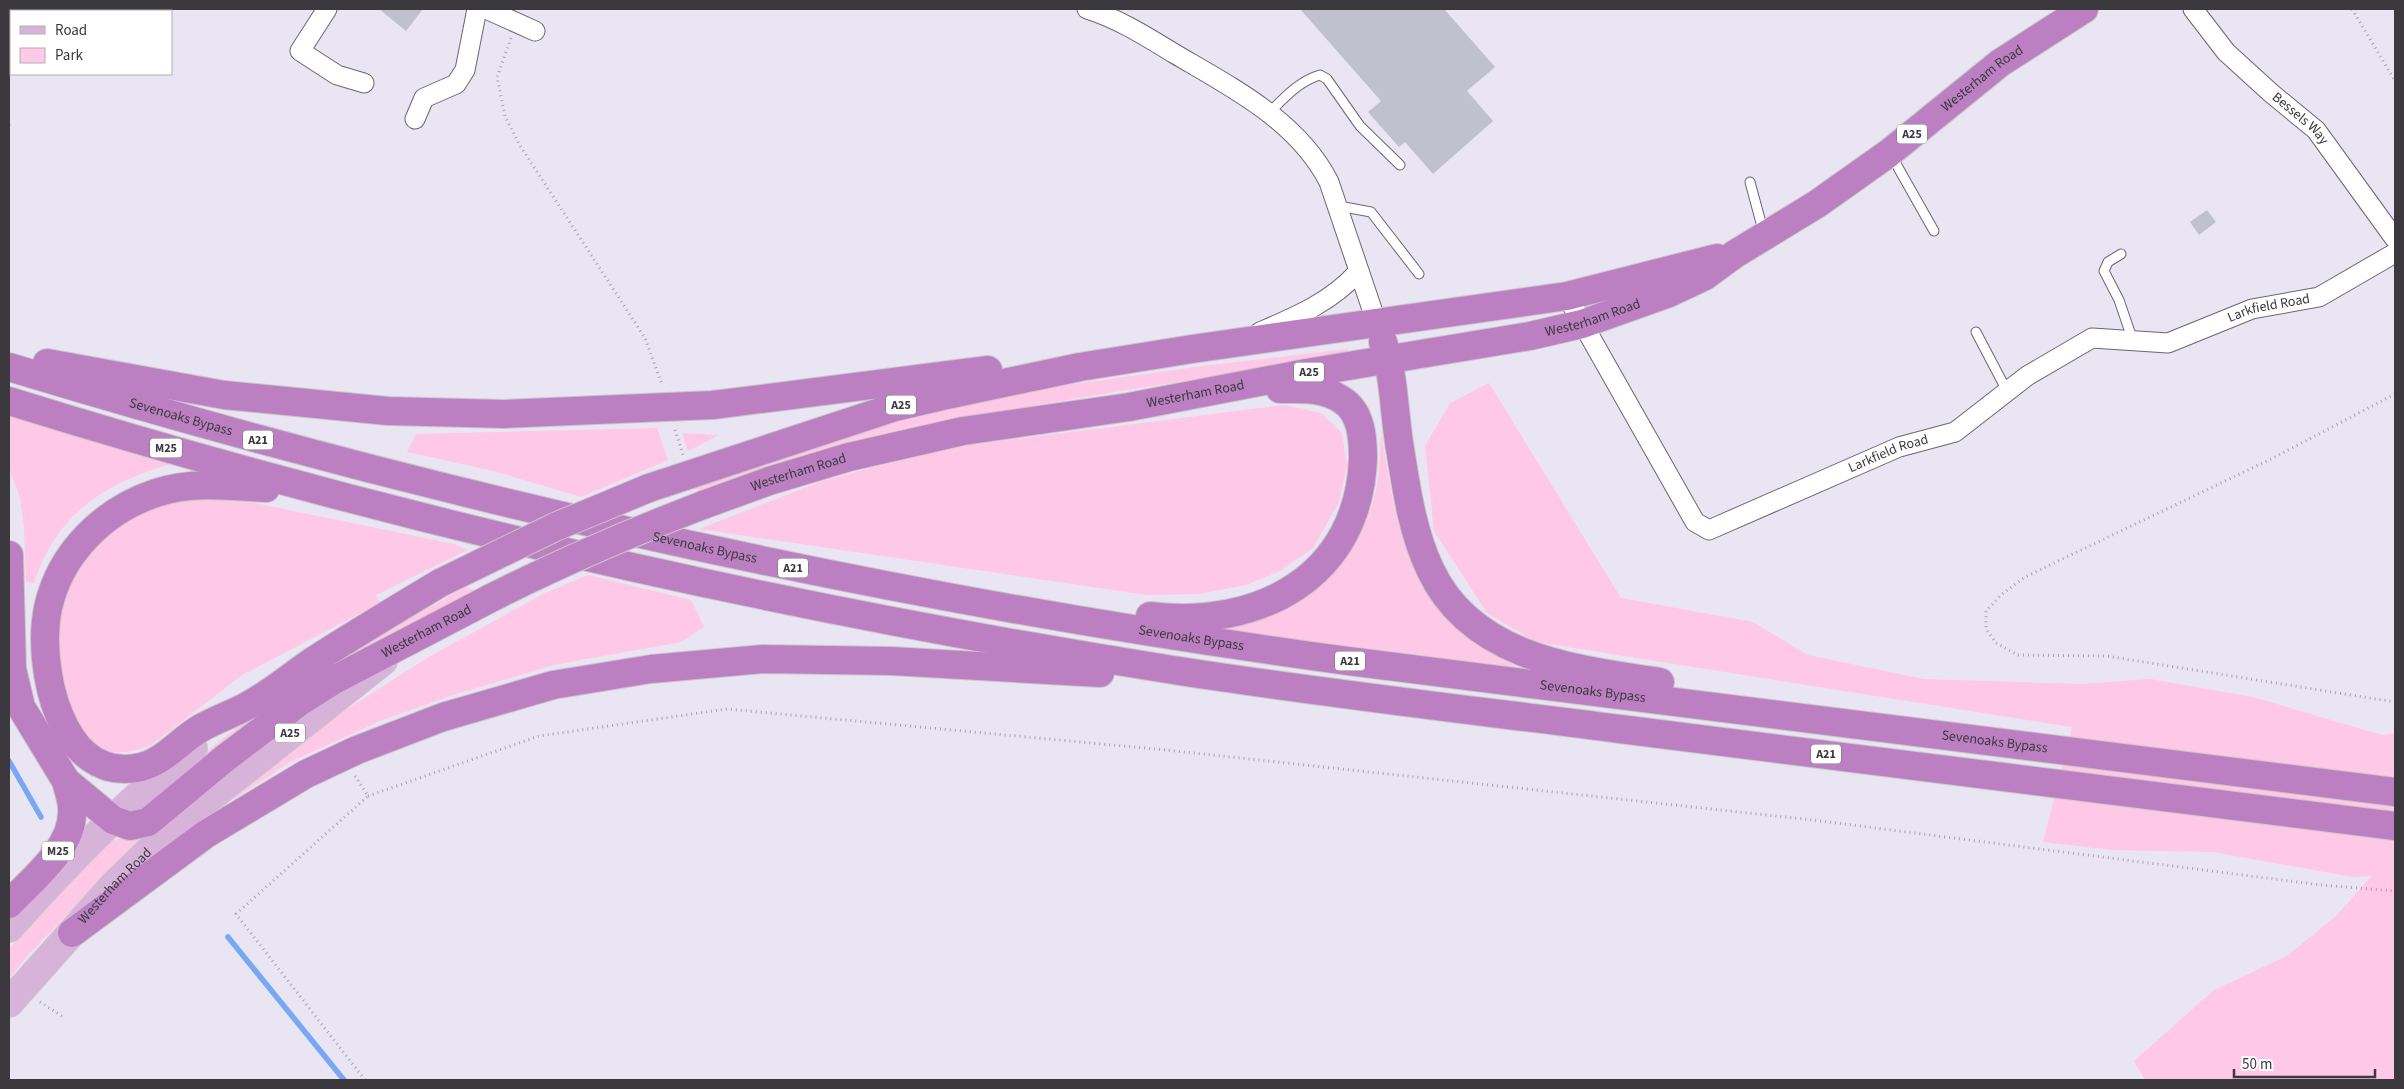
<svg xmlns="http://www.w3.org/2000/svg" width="2404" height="1089" font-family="'Source Sans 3',sans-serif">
  <rect width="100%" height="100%" fill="#eae5f3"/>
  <g fill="#ffc8e6">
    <path d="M1348 349 1349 355 1108 393 952 420 703 491 688 487 931 409 1067 385 1211 365Z"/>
    <path d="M1489 383 1621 598 1753 622 1808 655 1924 679 2082 684 2150 679 2253 697 2382 735 2395 733V1080H2145L2134 1061 2214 990 2287 956 2335 917 2372 876 2353 877 2213 852 2112 850 2043 842 2072 727 1536 642 1487 613 1434 531 1425 446 1450 403Z"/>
    <path d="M1284 405 1321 413 1342 433 1347 466 1339 502 1313 548 1278 572 1246 585 1198 594 1147 595 699 529 822 481 946 448Z"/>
    <path d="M9 416 171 464C103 483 56 515 34 583L26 582 24 527 20 497 9 469Z"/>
    <path d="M657 428 668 460 581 497 490 470 407 452 416 434Z"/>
    <path d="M682 433 719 435 688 451Z"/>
    <path d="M1381 433C1393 502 1401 578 1455 628 1476 648 1504 660 1530 673L1344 649 1217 628C1236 623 1258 619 1276 612 1327 592 1365 542 1376 490 1380 471 1380 451 1381 433Z"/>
    <path d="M211 498 245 501 454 544 468 550 376 595 380 603 242 675 150 746C133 751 114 757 98 747 82 736 72 710 66 692 41 610 79 535 159 505 175 499 194 499 211 498Z"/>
    <path d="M588 575 691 600 704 627 681 642 554 665 453 695 380 721 290 762 233 800 308 734 427 658 543 594Z"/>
    <path d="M465 587 480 592 148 802C185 770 222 736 263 709 329 665 397 626 465 587Z"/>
    <path d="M144 835 28 955 9 979V949L107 841Z"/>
  </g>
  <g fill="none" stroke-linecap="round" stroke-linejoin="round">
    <g stroke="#78a8f1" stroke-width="5.5">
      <path d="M42 11 44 9"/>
      <path d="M9 61 11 57"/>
      <path d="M9 761 41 817"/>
      <path d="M228 937 344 1080"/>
    </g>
  </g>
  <g fill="#bfc1cf">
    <path d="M379 9H423L406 31Z"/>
    <path d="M1300 9H1444L1495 67 1467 91 1493 121 1433 174 1405 142 1399 147 1368 112 1381 101Z"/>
    <path d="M2207 210 2216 222 2199 235 2190 222Z"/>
  </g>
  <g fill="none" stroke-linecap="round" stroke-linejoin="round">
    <g stroke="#6a6672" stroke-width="11">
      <g id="lane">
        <path d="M1269 113C1284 98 1299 81 1320 75L1327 79 1360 126 1400 165"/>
        <path d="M1891 155 1934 231"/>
        <path d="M1750 182 1764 234"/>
        <path d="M1339 206 1371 212 1419 274"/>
        <path d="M2121 254 2108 262 2104 271 2119 300 2133 341"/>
        <path d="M1976 332 2007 391"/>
      </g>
    </g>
    <g stroke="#6a6672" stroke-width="21">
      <g id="street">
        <path d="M327 9 300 51 337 75 364 83"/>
        <path d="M486 9 535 31"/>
        <path d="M1087 9C1119 19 1147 37 1175 54 1233 88 1298 121 1329 182L1377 324"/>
        <path id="s1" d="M2193 9 2226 52 2271 93 2316 130 2395 239"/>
        <path d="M415 119 424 98 456 84 465 70 477 9"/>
        <path id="s2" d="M1567 296 1695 522 1709 530 1899 447 1955 432 2027 376 2092 338 2168 343 2252 309 2319 297 2395 253"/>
        <path d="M1260 332C1297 316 1331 302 1358 272"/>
      </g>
    </g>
    <g stroke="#c8c8c9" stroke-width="30">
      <g id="primary">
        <path d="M9 928C66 864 126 803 193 748"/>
        <path id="s3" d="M9 1003 114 885 177 824 383 661"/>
      </g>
    </g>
    <g stroke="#c8c8c9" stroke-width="30">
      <g id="highway">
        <path d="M1383 342C1395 378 1394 418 1401 455 1407 493 1413 533 1430 569 1471 658 1574 669 1660 682"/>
        <path d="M47 363 224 395 388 411 504 414 713 405 988 370"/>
        <path id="s4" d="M9 367C447 500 894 600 1348 661L2395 792"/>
        <path d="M9 401C389 519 779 608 1173 670 1322 693 1471 710 1620 729 1879 762 2137 794 2395 826"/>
        <path d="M266 488C230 486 192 481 156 493 104 510 60 553 48 608 36 665 60 786 141 767 165 761 180 740 201 728 215 720 232 714 247 706 270 694 291 676 313 661 355 634 397 609 440 583"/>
        <path d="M649 488 895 407 942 396 1080 367 1192 349 1567 296 1717 258"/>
        <path id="s5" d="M703 505 769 481 849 457 963 431 1129 407 1306 373 1530 336 1582 324 1669 293 1705 276 1735 254 1817 204 1889 153 2000 63 2084 9"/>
        <path id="s6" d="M9 555 12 669 21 707 66 781 113 820 130 826 148 822 224 759 298 703 334 680 491 598"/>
        <path d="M1150 616C1259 629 1359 577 1363 458 1363 437 1361 412 1342 400 1323 387 1301 389 1280 389"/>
        <path d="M9 904C33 878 75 847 72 808 72 800 68 790 66 781"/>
        <path d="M72 933 206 834 306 774 357 750 443 717 553 685 651 669 763 659 891 661 1100 673"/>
      </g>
    </g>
    <g stroke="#a7a3ae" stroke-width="3" stroke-dasharray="1 4" stroke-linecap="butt">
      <path d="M2352 9 2395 81"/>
      <path d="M511 38 497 77 505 116 519 144 645 338 662 385"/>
      <path d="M9 125 10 122"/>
      <path d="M2395 394 2273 458 2025 577 2001 595 1986 611V629L1996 643 2018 655 2106 656 2395 702"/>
      <path d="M675 430 683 455"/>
      <path d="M355 776 368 796 236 914 365 1080"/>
      <path d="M368 796 539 736 727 709 1166 750 1813 820 2321 885 2395 891"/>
      <path d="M40 1002 65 1018"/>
    </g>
    <use href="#lane" stroke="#fff" stroke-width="9"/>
    <use href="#street" stroke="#fff" stroke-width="19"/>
    <use href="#primary" stroke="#d7b3da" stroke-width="28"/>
    <use href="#highway" stroke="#bc80c2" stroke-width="28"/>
    <g stroke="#c8c8c9" stroke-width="30" stroke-linecap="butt">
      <g id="highway-bridge">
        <path d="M440 583 555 527 649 488"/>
        <path d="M491 598C560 563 630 533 703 505"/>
      </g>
    </g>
    <use href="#highway-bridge" stroke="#bc80c2" stroke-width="28"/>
  </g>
  <g text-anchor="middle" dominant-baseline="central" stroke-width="4.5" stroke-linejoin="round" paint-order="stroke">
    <g fill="#fff" stroke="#767478" stroke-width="1">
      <rect x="1897" y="124.5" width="30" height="19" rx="4"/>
      <rect x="1294" y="362.5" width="30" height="19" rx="4"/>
      <rect x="886" y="395.5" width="30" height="19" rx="4"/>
      <rect x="243" y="430.5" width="30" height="19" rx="4"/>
      <rect x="150" y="438.5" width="32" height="19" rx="4"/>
      <rect x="778" y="558.5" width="30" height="19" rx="4"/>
      <rect x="1335" y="651.5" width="30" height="19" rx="4"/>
      <rect x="275" y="723.5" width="30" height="19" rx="4"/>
      <rect x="1811" y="744.5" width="30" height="19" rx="4"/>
      <rect x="42" y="841.5" width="32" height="19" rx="4"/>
    </g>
    <g font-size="12" font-weight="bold" fill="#3b393e">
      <text x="1912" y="134">A25</text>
      <text x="1309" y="372">A25</text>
      <text x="901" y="405">A25</text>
      <text x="258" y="440">A21</text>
      <text x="166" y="448">M25</text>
      <text x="793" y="568">A21</text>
      <text x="1350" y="661">A21</text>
      <text x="290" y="733">A25</text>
      <text x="1826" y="754">A21</text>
      <text x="58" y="851">M25</text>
    </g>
    <g font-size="14" fill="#3b393e" stroke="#fff">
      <text stroke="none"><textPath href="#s5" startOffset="1372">Westerham Road</textPath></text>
      <text stroke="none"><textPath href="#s1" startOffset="154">Bessels Way</textPath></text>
      <text stroke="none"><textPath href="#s2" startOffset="891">Larkfield Road</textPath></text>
      <text stroke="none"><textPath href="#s5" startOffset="911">Westerham Road</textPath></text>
      <text stroke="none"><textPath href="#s5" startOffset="506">Westerham Road</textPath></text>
      <text stroke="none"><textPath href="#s4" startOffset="179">Sevenoaks Bypass</textPath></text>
      <text stroke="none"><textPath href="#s2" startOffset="471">Larkfield Road</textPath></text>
      <text stroke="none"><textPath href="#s5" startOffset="101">Westerham Road</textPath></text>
      <text stroke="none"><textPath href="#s4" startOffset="719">Sevenoaks Bypass</textPath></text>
      <text stroke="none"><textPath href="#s6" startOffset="676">Westerham Road</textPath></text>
      <text stroke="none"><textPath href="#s4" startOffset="1214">Sevenoaks Bypass</textPath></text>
      <text stroke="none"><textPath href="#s4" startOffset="1619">Sevenoaks Bypass</textPath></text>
      <text stroke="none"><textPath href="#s4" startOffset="2024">Sevenoaks Bypass</textPath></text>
      <text stroke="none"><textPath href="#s3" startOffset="158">Westerham Road</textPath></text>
    </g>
  </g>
  <rect width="2404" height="1089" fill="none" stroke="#3b393e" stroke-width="20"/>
  <rect x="10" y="10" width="162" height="65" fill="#ffffff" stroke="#b1b0b2"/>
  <rect x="20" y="26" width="25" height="8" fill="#d7b3da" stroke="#b1b0b2"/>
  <text x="55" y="35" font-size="15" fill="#3b393e">Road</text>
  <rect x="20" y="48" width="25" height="15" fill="#ffc8e6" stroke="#b1b0b2"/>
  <text x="55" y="60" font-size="15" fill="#3b393e">Park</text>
  <path d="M2234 1069v8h141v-8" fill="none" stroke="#3b393e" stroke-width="2.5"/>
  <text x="2242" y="1069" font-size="15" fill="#3b393e" stroke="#ffffff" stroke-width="4" paint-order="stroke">50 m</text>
</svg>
